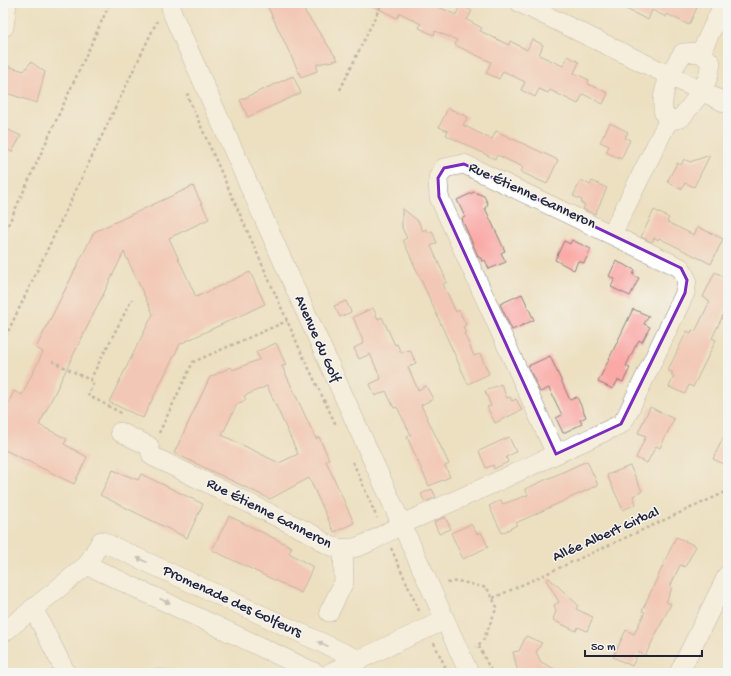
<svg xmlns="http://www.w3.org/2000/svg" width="731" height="676" font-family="'Gochi Hand',sans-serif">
  <rect width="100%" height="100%" fill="#f6f6f2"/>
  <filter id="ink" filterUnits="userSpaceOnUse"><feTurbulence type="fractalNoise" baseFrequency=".025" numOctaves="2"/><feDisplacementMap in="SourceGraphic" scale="8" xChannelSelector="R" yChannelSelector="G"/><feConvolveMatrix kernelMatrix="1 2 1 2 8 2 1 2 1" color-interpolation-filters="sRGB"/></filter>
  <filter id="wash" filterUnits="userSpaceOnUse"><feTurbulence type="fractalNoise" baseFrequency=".012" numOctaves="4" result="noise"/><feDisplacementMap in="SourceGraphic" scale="16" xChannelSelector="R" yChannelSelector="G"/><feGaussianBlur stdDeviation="0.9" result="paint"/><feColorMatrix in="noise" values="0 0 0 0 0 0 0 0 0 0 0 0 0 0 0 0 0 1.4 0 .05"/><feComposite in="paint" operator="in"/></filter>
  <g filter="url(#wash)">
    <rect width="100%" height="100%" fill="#ede0c1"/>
    <path fill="#73bcec" stroke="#4a6f94" d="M156 668 174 670V673H156Z"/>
    <g id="blocks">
      <g fill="#faa9a6" fill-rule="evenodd">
        <path d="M266 3H299L338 60 317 64V71L301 77Z"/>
        <path d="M367 3H430L456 15 460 5 472 11 467 20 482 28 480 31 509 45 510 41 527 50 532 39 543 45 539 55 563 66 568 56 579 62 574 73 589 80 588 84 608 93 603 104 583 94 578 104 550 90 548 93 539 89 535 97 521 90 525 82 503 71 499 79 486 73 491 62 455 45 457 40 435 31 434 35 419 28 421 24 400 13 397 18Z"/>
        <path d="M614 3H699L689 25 667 14 666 17 652 10 648 20Z"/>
        <path d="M31 62 45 72 37 103 3 92V69H6L7 66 24 71Z"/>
        <path d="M293 76 301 93 248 117 240 100Z"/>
        <path d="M448 108 468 117 463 125 487 137 492 139 496 131 558 160 547 184 521 172 523 167 497 155 495 159 446 135 448 131 439 127Z"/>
        <path d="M610 123 628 132 625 138 630 140 621 159 606 152 609 146 600 142Z"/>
        <path d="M3 127 21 136 12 152 3 147Z"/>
        <path d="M710 155 694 187 685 183 682 189 667 182 677 163 681 165 684 159 690 162Z"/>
        <path d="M581 180 590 185 592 181 607 188 595 214 583 209 585 205 581 203 582 200 573 196Z"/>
        <path d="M193 186 209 219 169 238 196 297 250 272 265 304 180 344 143 418 109 402 153 314 124 252 39 425 67 439 64 444 87 457 74 484 3 449V414L14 391 22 395 43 352 36 348 94 232Z"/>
        <path d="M474 192 484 196 488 204 485 208 505 251 501 253 506 262 489 269 485 260 482 262 481 258H479L463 222 462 218 465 217 457 200Z"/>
        <path d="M402 208 418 221 423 231 426 229 428 233 432 231 437 243 431 246 447 282 443 284 456 312 459 310 466 325 463 327 466 333H464L474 356 480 354 489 374 468 384 403 240 407 238 402 228Z"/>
        <path d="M654 210 669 218 667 222 694 235 698 227 723 239 711 264 659 238 658 240 654 238 652 242 641 237Z"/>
        <path d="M572 240 591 249 584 263 578 261 574 270 555 260 564 241 570 244Z"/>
        <path d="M616 261 635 270 633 275 639 278 630 296 611 287 615 279 609 276Z"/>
        <path d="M715 272 728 279V305L712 338 716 340 693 387 689 385 685 394 669 387 674 376 671 375 673 373 668 370 687 331 691 333 692 330 695 332 710 301 703 297Z"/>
        <path d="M522 294 534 320 512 330 500 304Z"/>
        <path d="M346 301 351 312 340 317 334 306Z"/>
        <path d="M373 308 378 319 382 317 395 345 397 344 401 353 410 350 416 363 408 367 418 390 426 386 433 399 421 405 449 464 445 466 450 477 429 486 407 437 411 435 397 407 394 408 386 391 375 396 370 384 381 379 370 354 359 359 354 348 364 343 353 317Z"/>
        <path d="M633 309 649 316 644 324 650 327 642 342 639 340 633 351 626 366 630 368 623 382 618 380 613 389 598 382Z"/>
        <path d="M276 343 286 365 282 366 316 439 319 437 329 459 326 461 354 523 334 532 309 478 270 499 174 453 210 377 231 367 233 370 260 359 256 352ZM267 386 298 454 279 463 222 435 237 404 246 400 244 396Z"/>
        <path d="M550 356 570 400 577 397 586 417 580 420 582 424 563 433 556 418 562 415 549 388 540 392 528 366Z"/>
        <path d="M501 384 507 398 510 397 512 401 516 399 522 410 495 423 487 407 491 406 485 391Z"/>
        <path d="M650 407 674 419 660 448 656 446 647 463 636 458 646 436 638 433Z"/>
        <path d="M728 428V466L713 459Z"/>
        <path d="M509 437 516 452 506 457 508 462 494 469 493 465 486 468 479 451Z"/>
        <path d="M587 461 598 485 516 523 517 525 502 533 489 506 501 500 503 504 528 495 525 489Z"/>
        <path d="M630 466 642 491 633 496 636 504 623 510 607 475Z"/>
        <path d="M113 470 138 480 141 474 203 504 187 538 100 495Z"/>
        <path d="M432 489 436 497 425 502 421 494Z"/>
        <path d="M229 516 292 547 289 553 313 567 301 593 212 550Z"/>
        <path d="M445 517 451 529 439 534 434 522Z"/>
        <path d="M471 524 477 534 481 532 488 547 463 559 451 533Z"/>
        <path d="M676 537 696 546 685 567 680 565 670 587 672 588 666 602 671 604 645 656 639 652 632 666 613 657 626 630 634 634 645 612 642 611Z"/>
        <path d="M549 578 578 605 576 609 593 617 587 631 578 627 576 631 553 620 556 611 554 605 559 602 546 580Z"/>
        <path d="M526 636 542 643 536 652 541 662 563 673H518L513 652 519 651Z"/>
      </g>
    </g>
  </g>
  <g filter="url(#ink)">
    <use href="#blocks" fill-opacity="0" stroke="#88817e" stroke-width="1"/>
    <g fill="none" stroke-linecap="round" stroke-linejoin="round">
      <g stroke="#88817e" stroke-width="20">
        <g id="minor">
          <path d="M170 3 173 15C270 235 370 454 469 673"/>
          <path d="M520 3 728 104"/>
          <path d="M4 27 7 3"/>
          <path d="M701 52 711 63 708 77 702 91 693 103 681 118 668 121C666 117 663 113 663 109 661 90 673 67 683 53Z"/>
          <path d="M701 52 724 3"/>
          <path d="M612 234 668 121"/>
          <path d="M120 432 149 446 152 456 314 535C326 545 335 550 352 548 366 547 394 527 409 521 480 490 550 457 621 424L626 417 685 293 687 280 681 268 464 164 444 168 438 178 439 197 556 454"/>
          <path d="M33 608 66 673"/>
          <path d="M329 612 344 582 343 549"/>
          <path d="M3 633 87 565"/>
          <path d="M316 673 87 565 101 541 359 660"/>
          <path d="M330 673 445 620"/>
          <path d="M679 673 728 574"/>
        </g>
      </g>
      <g stroke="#88817e" stroke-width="2.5" stroke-dasharray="3 3" stroke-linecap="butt">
        <path d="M340 90 382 3"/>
        <path d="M189 94 187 95 301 352 336 425"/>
        <path d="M3 236 110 3"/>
        <path d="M3 342 157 21"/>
        <path d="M52 361 94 382 88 395 123 414"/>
        <path d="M90 380 132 299"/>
        <path d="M159 433 193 362 287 321"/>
        <path d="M353 462 377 518"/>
        <path d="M391 548 420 613"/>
        <path d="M447 583 458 581 487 588 497 607 483 641 476 647"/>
        <path d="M493 598 728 491"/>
        <path d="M434 643 448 673"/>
        <path d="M479 646 492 673"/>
      </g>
      <use href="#minor" stroke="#fff" stroke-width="19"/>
    </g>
    <defs><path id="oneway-solid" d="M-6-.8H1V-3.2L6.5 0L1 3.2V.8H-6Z"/></defs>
    <g fill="#9c9ca7">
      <use href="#oneway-solid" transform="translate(142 560) rotate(-155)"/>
      <use href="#oneway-solid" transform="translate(165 601) rotate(25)"/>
      <use href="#oneway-solid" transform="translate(323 644) rotate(-156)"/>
    </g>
  </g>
  <path d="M0 0H731V676H0ZM464 164 681 268 687 280 685 293 621 424 556 454 439 197 438 178 444 168Z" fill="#ede0c1" fill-opacity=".55" fill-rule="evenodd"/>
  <path fill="none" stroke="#7b2cbf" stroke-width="3" stroke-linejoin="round" d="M464 164 681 268 687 280 685 293 621 424 556 454 439 197 438 178 444 168Z"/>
  <g text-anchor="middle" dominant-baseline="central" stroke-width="3" stroke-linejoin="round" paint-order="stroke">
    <g font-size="15" fill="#22223b" stroke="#f6f6f2">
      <text transform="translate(532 196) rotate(25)">Rue Étienne Ganneron</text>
      <text transform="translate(317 339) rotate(66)">Avenue du Golf</text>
      <text transform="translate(269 514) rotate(27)">Rue Étienne Ganneron</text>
      <text transform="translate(606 535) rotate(-24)">Allée Albert Girbal</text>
      <text transform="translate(232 602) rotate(25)">Promenade des Golfeurs</text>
    </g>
  </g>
  <rect width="731" height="676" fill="none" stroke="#f6f6f2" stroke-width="16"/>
  <path d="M585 650v6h117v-6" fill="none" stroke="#22223b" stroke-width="2"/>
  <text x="591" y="650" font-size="12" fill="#22223b" stroke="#f6f6f2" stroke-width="3" paint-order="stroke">50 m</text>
</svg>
